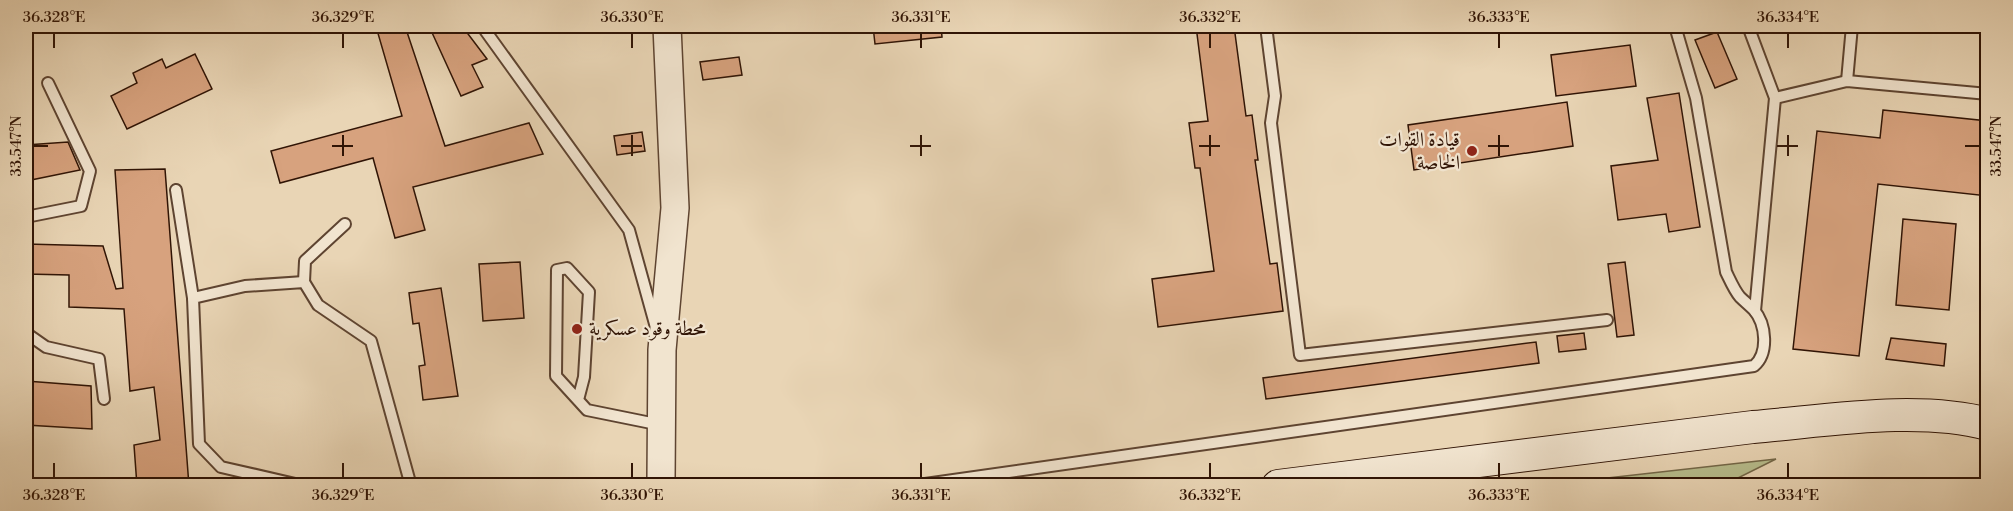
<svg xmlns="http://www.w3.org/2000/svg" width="2013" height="511" font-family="'Libre Bodoni',Amiri,serif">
  <rect width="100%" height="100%" fill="#e9d5b5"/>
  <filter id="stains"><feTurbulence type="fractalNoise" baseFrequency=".00333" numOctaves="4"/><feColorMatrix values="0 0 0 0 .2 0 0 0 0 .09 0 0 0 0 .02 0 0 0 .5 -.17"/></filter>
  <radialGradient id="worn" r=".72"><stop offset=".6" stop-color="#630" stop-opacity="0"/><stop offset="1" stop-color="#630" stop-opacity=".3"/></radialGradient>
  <path fill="#b7bd8d" stroke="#746849" stroke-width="1.5" d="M1776 459 1724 485H1545Z"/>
  <g fill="#d7a27e" stroke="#301405" stroke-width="1.5">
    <path d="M387 26H405L445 146 529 123 543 154 413 187 425 230 395 238 373 158 280 183 271 151 402 116 377 30Z"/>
    <path d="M429 26H462L487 59 472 65 483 87 461 96Z"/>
    <path d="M873 26H941L942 37 875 44Z"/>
    <path d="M1196 26H1234L1246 116 1252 115 1258 160H1255L1270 264 1277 263 1283 311 1158 327 1152 279 1214 271 1200 168H1195L1189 123 1208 121Z"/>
    <path d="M1717 32 1737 79 1715 88 1695 40Z"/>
    <path d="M1630 45 1636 86 1556 96 1551 55Z"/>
    <path d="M195 54 212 89 127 129 111 96 137 83 133 73 162 59 166 68Z"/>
    <path d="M739 57 742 75 703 80 700 62Z"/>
    <path d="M1679 93 1700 227 1669 232 1666 214 1618 220 1611 166 1658 160 1647 98Z"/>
    <path d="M1567 102 1573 146 1414 170 1408 125Z"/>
    <path d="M1883 110 1988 121V196L1878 184 1859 356 1793 349 1817 131 1880 138Z"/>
    <path d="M642 132 645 151 617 155 614 136Z"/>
    <path d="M68 142 80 170 26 181V145Z"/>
    <path d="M165 169 189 486H137L134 445 160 440 154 387 130 391 124 309 69 307V275L26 274V244L103 246 116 289 123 288 115 170Z"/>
    <path d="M1903 219 1956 224 1949 310 1896 305Z"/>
    <path d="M520 262 524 318 483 321 479 264Z"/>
    <path d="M1625 262 1634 335 1617 337 1608 264Z"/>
    <path d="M441 288 458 396 423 400 419 366 425 365 419 323 413 324 409 293Z"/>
    <path d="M1584 333 1586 349 1559 352 1557 336Z"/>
    <path d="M1891 338 1946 344 1944 366 1886 359Z"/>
    <path d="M1536 342 1539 363 1266 399 1263 378Z"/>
    <path d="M26 381 91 386 92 429 26 425Z"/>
  </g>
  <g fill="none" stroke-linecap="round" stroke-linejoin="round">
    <g stroke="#5e4431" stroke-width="14">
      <g id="service">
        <path d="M482 26 629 230 655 324"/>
        <path d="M1266 26 1275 96 1271 123 1300 355 1607 320"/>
        <path d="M1748 26 1775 98 1755 311"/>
        <path d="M1847 81 1852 26"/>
        <path d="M1775 98 1847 81 1988 94"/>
        <path d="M176 190 193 298"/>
        <path d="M26 217 81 206 90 171 48 83"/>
        <path d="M304 282 305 261 345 224"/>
        <path d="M26 333 46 347 99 359 104 399"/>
        <path d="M578 400 584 377 589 292 567 268 557 270 556 376 587 410 661 425"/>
        <path d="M304 486 221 467 199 444 193 298 245 286 304 282 318 305 371 341 411 486"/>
        <path d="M911 486 1754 366C1769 353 1766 324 1754 310 1749 305 1744 301 1740 297 1734 290 1730 280 1726 272L1696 98 1675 26"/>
      </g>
    </g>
    <g stroke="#5e4431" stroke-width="30">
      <path id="tertiary" d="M661 480 662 350 675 208 667 26"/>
    </g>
    <g stroke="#301405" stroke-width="34">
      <path id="secondary" d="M1278 486 1753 427C1826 421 1916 405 1988 424"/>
    </g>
    <use href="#service" stroke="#f1e4cf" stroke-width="10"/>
    <use href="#tertiary" stroke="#f1e4cf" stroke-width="27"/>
    <use href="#secondary" stroke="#f1e4cf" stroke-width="32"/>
  </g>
  <path fill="none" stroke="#301405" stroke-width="2" d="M54 33V48M343 33V48M632 33V48M921 33V48M1210 33V48M1499 33V48M1788 33V48M343 135V156M632 135V156M921 135V156M1210 135V156M1499 135V156M1788 135V156M33 146H48M332 146H353M621 146H642M910 146H931M1199 146H1220M1488 146H1509M1777 146H1798M1965 146H1980M54 463V478M343 463V478M632 463V478M921 463V478M1210 463V478M1499 463V478M1788 463V478"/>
  <g fill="#8f2418" stroke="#f1e4cf" stroke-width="2">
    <circle cx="1472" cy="151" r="6"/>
    <circle cx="577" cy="329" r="6"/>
  </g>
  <g text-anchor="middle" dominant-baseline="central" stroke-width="4.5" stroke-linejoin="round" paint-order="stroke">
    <g font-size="20" fill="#301405" stroke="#f1e4cf" text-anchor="end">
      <text x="1460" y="140">قيادة القوات<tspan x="1460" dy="23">الخاصة</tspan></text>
      <text x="589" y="329" text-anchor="start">محطة وقود عسكرية</text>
    </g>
  </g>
  <rect width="2013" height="511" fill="none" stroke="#e9d5b5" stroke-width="66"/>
  <rect x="33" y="33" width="1947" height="445" fill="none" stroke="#301405" stroke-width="2"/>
  <g font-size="15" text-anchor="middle" fill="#301405">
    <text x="54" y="22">36.328°E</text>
    <text x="343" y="22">36.329°E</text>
    <text x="632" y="22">36.330°E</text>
    <text x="921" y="22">36.331°E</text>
    <text x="1210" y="22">36.332°E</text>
    <text x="1499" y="22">36.333°E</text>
    <text x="1788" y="22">36.334°E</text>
    <text transform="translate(16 146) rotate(-90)" y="5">33.547°N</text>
    <text transform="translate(1996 146) rotate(-90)" y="5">33.547°N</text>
    <text x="54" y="500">36.328°E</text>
    <text x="343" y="500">36.329°E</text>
    <text x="632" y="500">36.330°E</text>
    <text x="921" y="500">36.331°E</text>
    <text x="1210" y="500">36.332°E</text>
    <text x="1499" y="500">36.333°E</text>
    <text x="1788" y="500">36.334°E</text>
  </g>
  <rect width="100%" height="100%" filter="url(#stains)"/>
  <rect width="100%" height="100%" fill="url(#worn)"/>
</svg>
